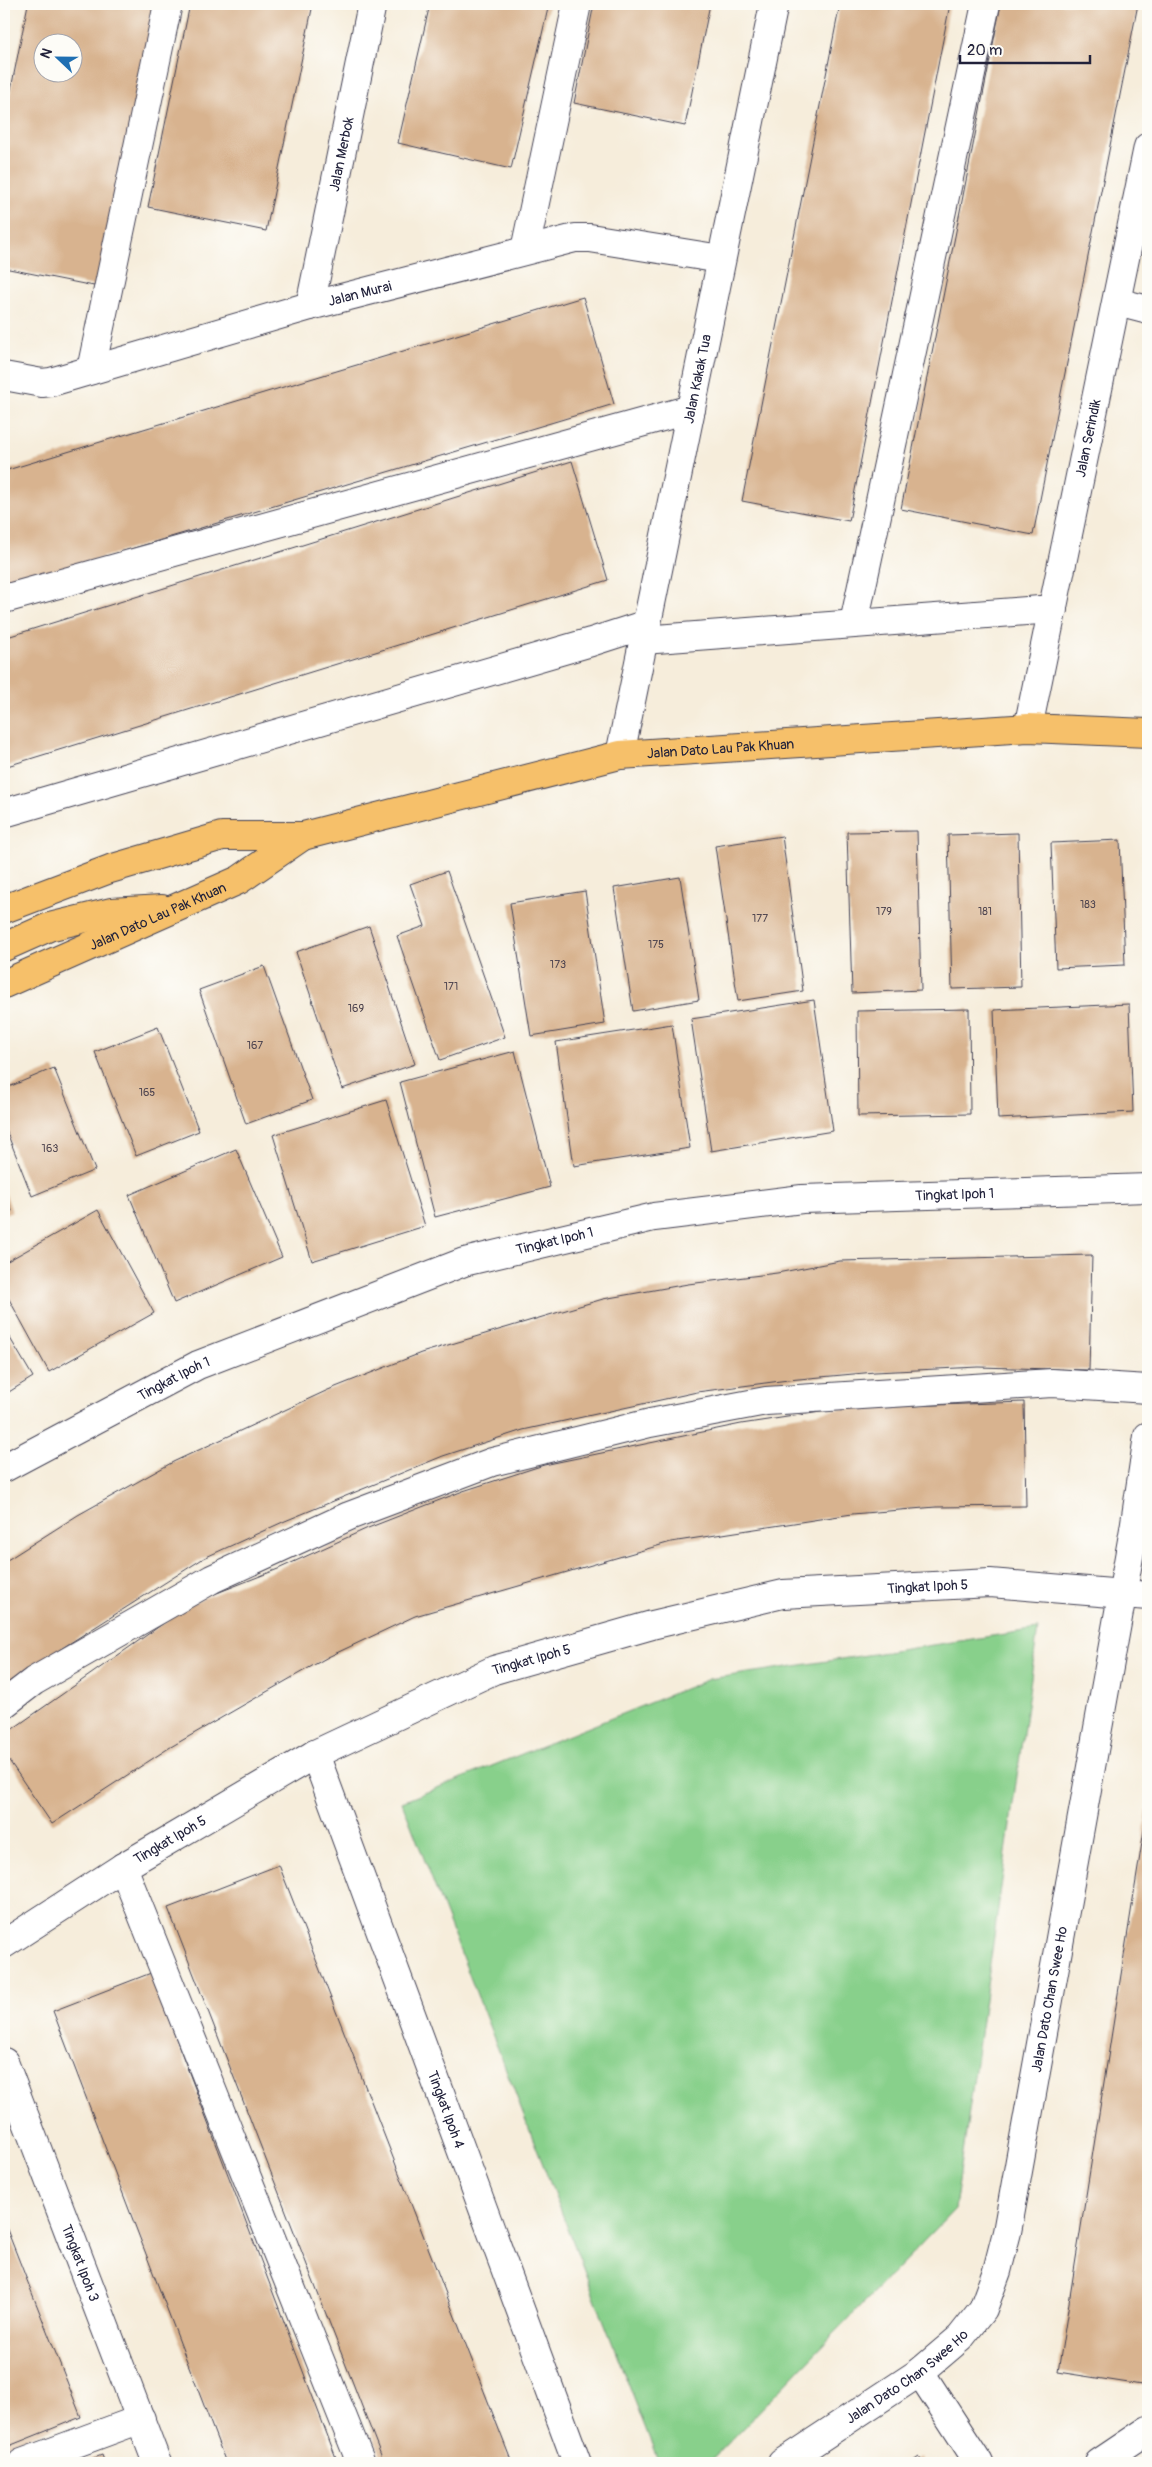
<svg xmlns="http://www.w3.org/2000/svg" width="1152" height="2467" font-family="Pangolin,sans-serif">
  <rect width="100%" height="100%" fill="#fdfcf7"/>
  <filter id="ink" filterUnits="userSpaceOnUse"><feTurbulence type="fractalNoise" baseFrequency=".02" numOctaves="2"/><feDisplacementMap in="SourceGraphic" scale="10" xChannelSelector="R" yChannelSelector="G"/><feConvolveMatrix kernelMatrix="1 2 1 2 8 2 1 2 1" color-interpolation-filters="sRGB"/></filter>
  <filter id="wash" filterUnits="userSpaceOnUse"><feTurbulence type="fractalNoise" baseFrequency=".0096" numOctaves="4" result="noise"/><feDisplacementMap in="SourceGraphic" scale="20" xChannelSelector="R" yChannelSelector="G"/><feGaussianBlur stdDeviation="1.12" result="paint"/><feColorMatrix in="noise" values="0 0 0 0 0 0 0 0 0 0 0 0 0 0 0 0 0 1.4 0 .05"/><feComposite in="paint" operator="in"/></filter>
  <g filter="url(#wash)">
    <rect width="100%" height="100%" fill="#f6eddb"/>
    <path fill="#88d08b" stroke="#557963" d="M1038 1629 955 2209 709 2463H659L402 1802 709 1679Z"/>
    <g id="blocks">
      <g fill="#d8b38f" fill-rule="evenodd">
        <path d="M28 4H155L99 287 4 268V124ZM42 42H72V72H42Z"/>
        <path d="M190 4H313L266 231 148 207Z"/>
        <path d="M430 4H549L511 169 398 143Z"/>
        <path d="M594 4H710L685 126 574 103Z"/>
        <path d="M840 4H950L849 521 742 501Z"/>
        <path d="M1001 4H1138L1033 535 901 509Z"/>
        <path d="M583 297 614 404 4 587V471Z"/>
        <path d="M572 461 608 580 4 767V638Z"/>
        <path d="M917 831 921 990 852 993 847 832Z"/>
        <path d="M1018 833 1021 987 952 989 948 835Z"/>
        <path d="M782 836 803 991 738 1001 715 846Z"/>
        <path d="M1120 840 1125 965 1056 968 1051 843Z"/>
        <path d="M447 871 505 1037 440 1060 397 936 425 926 410 884Z"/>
        <path d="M680 877 699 1000 633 1011 614 888Z"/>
        <path d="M585 891 605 1024 531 1036 510 903Z"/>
        <path d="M369 926 415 1064 342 1089 296 952Z"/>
        <path d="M264 966 312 1100 246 1124 199 990Z"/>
        <path d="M814 1000 833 1131 711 1151 691 1019Z"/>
        <path d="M1129 1004 1133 1112 998 1119 994 1010Z"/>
        <path d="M969 1009 970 1114 858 1116 857 1011Z"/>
        <path d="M672 1024 690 1148 574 1166 556 1042Z"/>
        <path d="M158 1027 199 1131 136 1156 95 1052Z"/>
        <path d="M515 1051 550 1187 435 1217 400 1082Z"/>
        <path d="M54 1068 95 1170 32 1196 4 1125V1089Z"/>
        <path d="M386 1100 425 1226 312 1261 273 1135Z"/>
        <path d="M236 1149 282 1257 174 1303 129 1195Z"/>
        <path d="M4 1190 12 1211 4 1215Z"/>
        <path d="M98 1210 154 1313 49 1372 4 1290V1263Z"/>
        <path d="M1092 1255 1089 1370 978 1367 875 1372 788 1380 697 1392 523 1430 443 1456 285 1521 204 1558 4 1685V1562L78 1515 173 1462 328 1390 421 1353 603 1299 688 1284 777 1273 840 1261Z"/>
        <path d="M4 1328 33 1377 4 1395Z"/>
        <path d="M1024 1402 1026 1506 936 1507 852 1514 671 1542 415 1616 328 1657 247 1703 169 1748 52 1824 4 1753V1735L194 1602 278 1569 368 1528 463 1491 544 1465 741 1424 847 1408Z"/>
        <path d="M1147 1811H1148V2386L1058 2372Z"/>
        <path d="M279 1865 512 2463H384L168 1908Z"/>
        <path d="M151 1973 338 2463H226L53 2011Z"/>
        <path d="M4 2222 81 2417 4 2448Z"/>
        <path d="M102 2455 105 2463H81Z"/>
        <path d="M919 2457 923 2463H910Z"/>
      </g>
    </g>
  </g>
  <g filter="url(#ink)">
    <use href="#blocks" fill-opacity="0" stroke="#424053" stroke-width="1"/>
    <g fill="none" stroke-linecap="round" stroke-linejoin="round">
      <g stroke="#424053" stroke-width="30">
        <g id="minor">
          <path d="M525 250 577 4"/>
          <path d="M1117 302 1148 310"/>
          <path id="s1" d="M310 306 372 4"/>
          <path d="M91 370 168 4"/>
          <path id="s2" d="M4 376 42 383 51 382 310 306 575 238H590L721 259"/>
          <path d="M4 599 691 409"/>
          <path d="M854 623 986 4"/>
          <path d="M643 640 1053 609"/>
          <path id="s3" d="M1028 728 1148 147"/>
          <path id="s4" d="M620 755 774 4"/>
          <path d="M4 813 591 642 647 624"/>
          <path id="s5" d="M4 1468 198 1365 464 1262 654 1217 802 1199 1148 1188"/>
          <path d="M4 1704 34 1681 212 1579 349 1516 492 1462 650 1423 766 1401 1052 1383 1148 1389"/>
          <path id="s6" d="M315 1754 577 2463"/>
          <path d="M123 1867 361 2463"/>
          <path id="s7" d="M4 1944 123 1867 315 1754 494 1670 652 1625 783 1594 990 1583 1148 1596"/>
          <path id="s8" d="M4 2062 157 2463"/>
          <path d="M920 2372 979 2463"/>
          <path d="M22 2463 141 2419"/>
          <path id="s9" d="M782 2463 920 2372 960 2338 983 2309 997 2271 1007 2232 1134 1529 1148 1436"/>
          <path d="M1099 2463 1148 2430"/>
        </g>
      </g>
      <g stroke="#424053" stroke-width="30">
        <g id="major">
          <path id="s10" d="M4 909 110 869 222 836H303L620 755 1028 728 1148 733"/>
          <path d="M4 947 49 927 111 912 162 909"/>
          <path id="s11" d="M4 984 239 880 303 836"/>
        </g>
      </g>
      <use href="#minor" stroke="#fff" stroke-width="28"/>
      <use href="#major" stroke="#f6c06b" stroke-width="28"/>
    </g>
  </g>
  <g text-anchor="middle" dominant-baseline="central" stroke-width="4" stroke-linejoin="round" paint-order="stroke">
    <g font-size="11" fill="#504650">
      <text x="1088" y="904">183</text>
      <text x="884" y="911">179</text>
      <text x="985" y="911">181</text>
      <text x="760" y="918">177</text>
      <text x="656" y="944">175</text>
      <text x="558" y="964">173</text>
      <text x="451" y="986">171</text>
      <text x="356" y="1008">169</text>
      <text x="255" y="1045">167</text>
      <text x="147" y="1092">165</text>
      <text x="50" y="1148">163</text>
    </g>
    <g font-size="14" fill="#22223b" stroke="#fdfcf7">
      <text stroke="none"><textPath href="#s1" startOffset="155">Jalan Merbok</textPath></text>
      <text stroke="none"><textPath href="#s2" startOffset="369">Jalan Murai</textPath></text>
      <text stroke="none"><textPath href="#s4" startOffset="384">Jalan Kakak Tua</textPath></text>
      <text stroke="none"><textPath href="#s3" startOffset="296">Jalan Serindik</textPath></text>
      <text stroke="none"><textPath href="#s10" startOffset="739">Jalan Dato Lau Pak Khuan</textPath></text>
      <text stroke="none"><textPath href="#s11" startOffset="168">Jalan Dato Lau Pak Khuan</textPath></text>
      <text stroke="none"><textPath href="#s5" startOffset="1002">Tingkat Ipoh 1</textPath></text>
      <text stroke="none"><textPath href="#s5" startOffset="598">Tingkat Ipoh 1</textPath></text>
      <text stroke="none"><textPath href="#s5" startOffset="192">Tingkat Ipoh 1</textPath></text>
      <text stroke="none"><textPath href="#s7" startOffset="1006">Tingkat Ipoh 5</textPath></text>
      <text stroke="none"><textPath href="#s7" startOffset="601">Tingkat Ipoh 5</textPath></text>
      <text stroke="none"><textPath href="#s7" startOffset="196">Tingkat Ipoh 5</textPath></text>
      <text stroke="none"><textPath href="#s9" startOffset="572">Jalan Dato Chan Swee Ho</textPath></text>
      <text stroke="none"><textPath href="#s6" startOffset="379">Tingkat Ipoh 4</textPath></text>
      <text stroke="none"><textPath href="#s8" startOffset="215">Tingkat Ipoh 3</textPath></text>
      <text stroke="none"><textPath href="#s9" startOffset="152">Jalan Dato Chan Swee Ho</textPath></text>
    </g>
  </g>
  <rect width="1152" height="2467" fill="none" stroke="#fdfcf7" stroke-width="20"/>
  <g transform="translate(58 58) rotate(292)"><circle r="24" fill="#fdfcf7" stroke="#a5a5ac"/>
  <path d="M0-4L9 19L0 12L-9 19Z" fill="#1f6fb2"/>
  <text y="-8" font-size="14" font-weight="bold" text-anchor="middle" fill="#22223b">N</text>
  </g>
  <path d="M960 55v8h130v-8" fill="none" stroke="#22223b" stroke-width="2.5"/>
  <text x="967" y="55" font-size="15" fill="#22223b" stroke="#fdfcf7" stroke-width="4" paint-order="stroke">20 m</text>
</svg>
